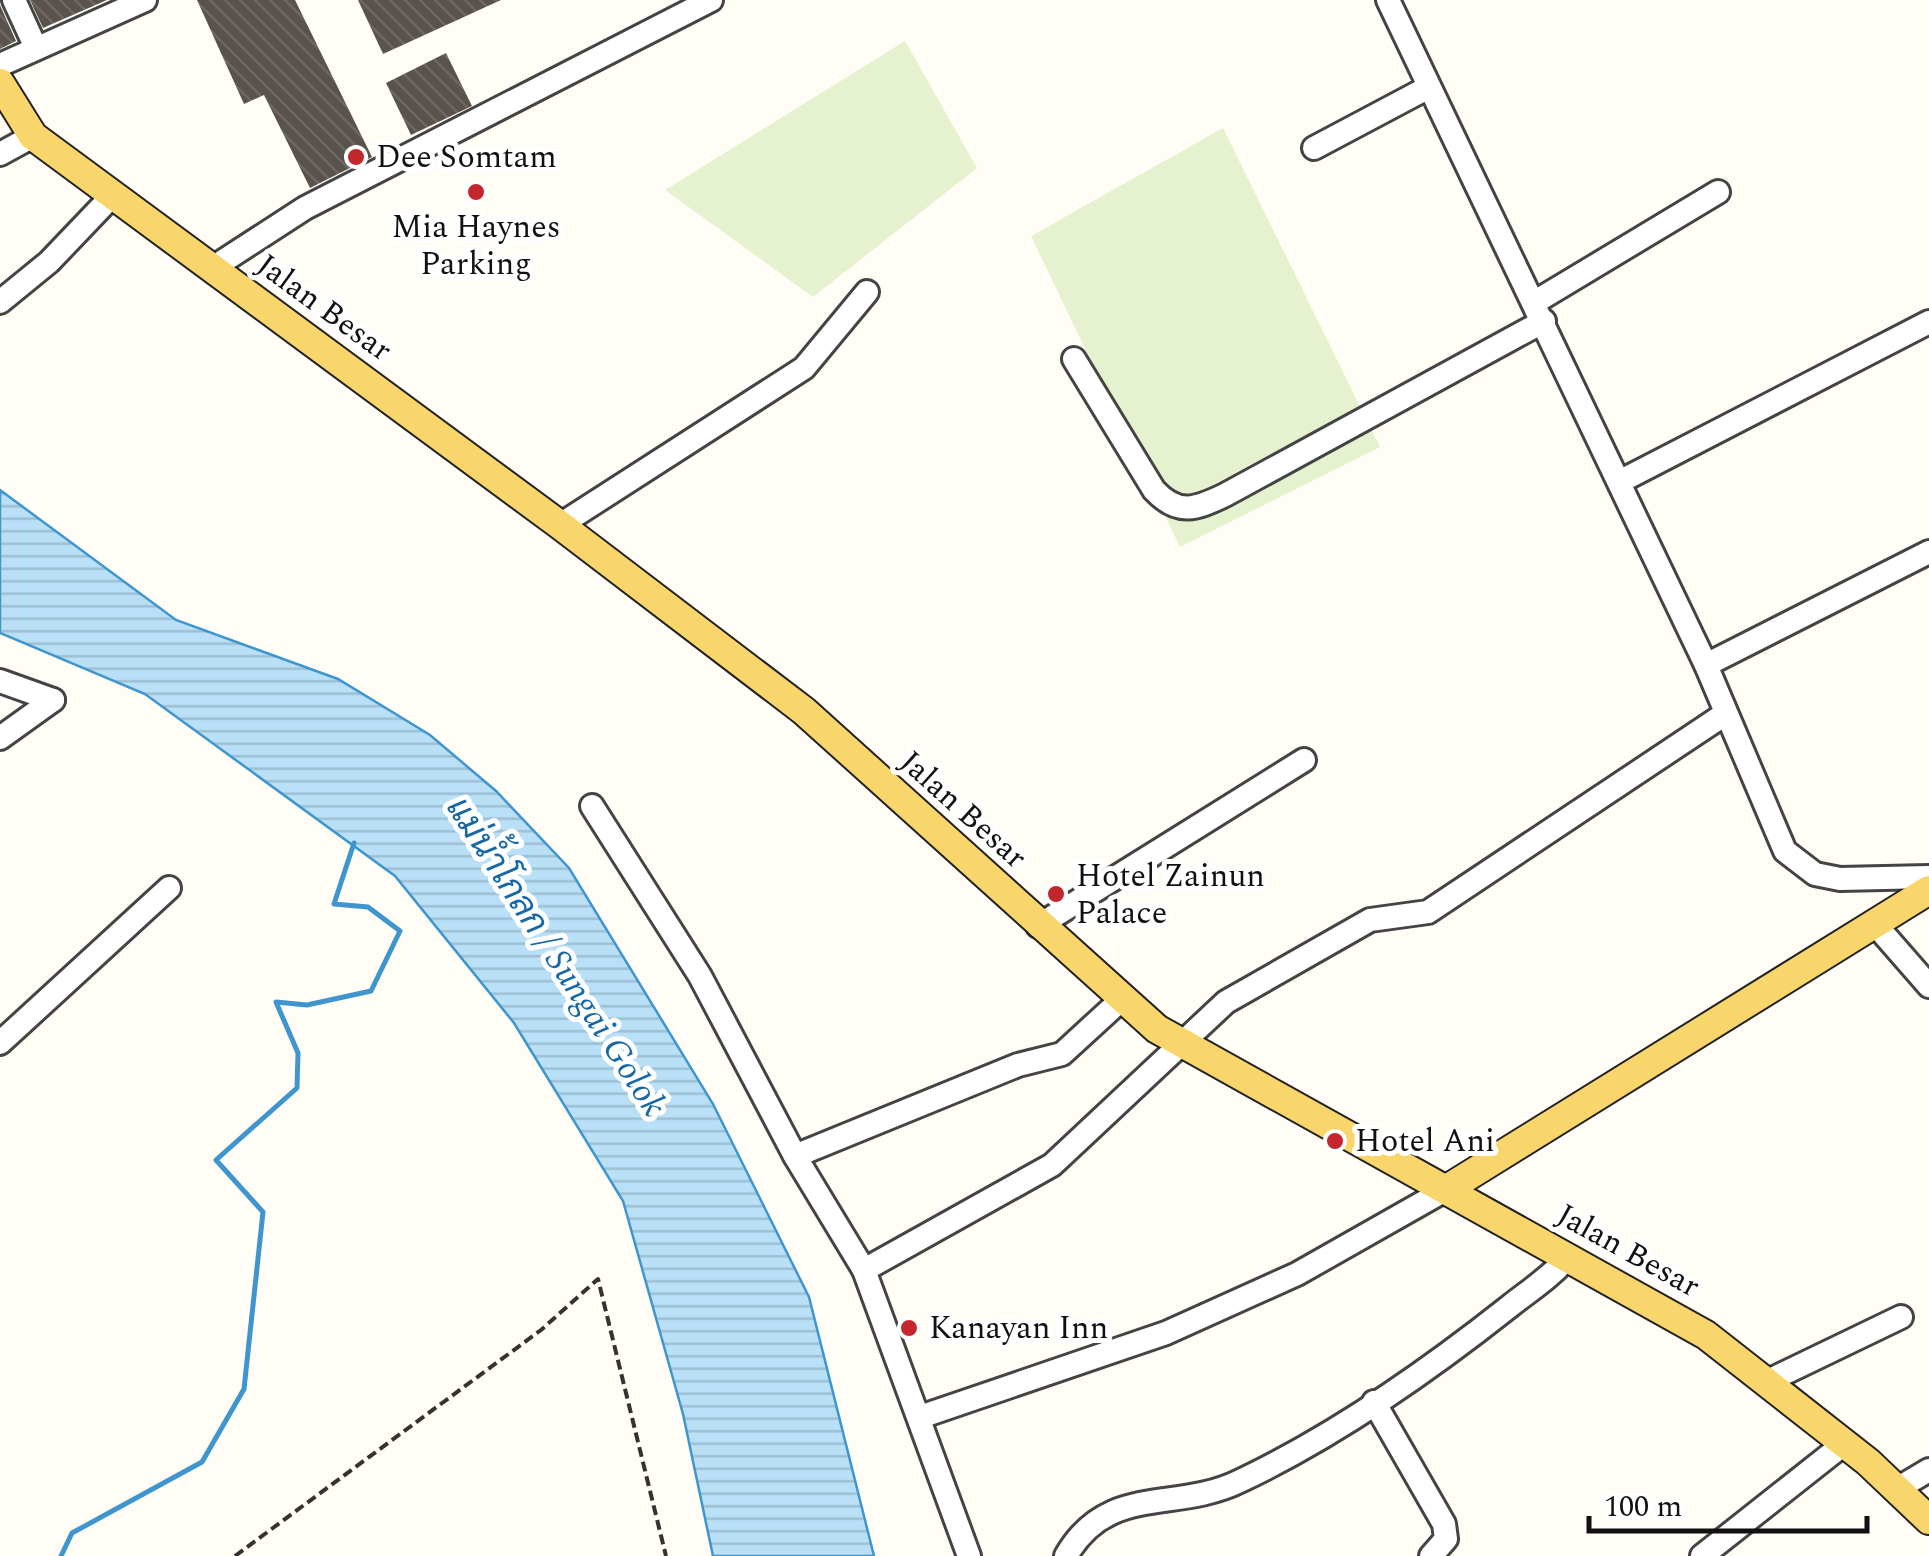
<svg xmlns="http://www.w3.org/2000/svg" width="1929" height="1556" font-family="Spectral,Sarabun,serif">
  <defs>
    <pattern id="water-rules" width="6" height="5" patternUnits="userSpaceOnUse" patternTransform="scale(2.5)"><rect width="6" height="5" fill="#b9e0f7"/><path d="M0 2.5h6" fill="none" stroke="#9ebfd3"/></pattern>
    <pattern id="building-back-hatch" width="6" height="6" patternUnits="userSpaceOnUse" patternTransform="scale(2.5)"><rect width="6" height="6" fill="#5a524d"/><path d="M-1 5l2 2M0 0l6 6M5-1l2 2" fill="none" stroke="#6d6662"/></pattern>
  </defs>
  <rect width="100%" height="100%" fill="#fffdf5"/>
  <g fill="#e6f2cf">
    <path d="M905 41 977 168 813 297 665 190Z"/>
    <path d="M1223 128 1380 447 1180 547 1031 236Z"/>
  </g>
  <path fill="url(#water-rules)" stroke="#3f96cf" stroke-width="2.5" d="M0 490 176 620 338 679 430 735 496 791 569 868 713 1104 809 1297 874 1556H713L683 1414 623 1201 514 1023 395 876 145 694 0 633Z"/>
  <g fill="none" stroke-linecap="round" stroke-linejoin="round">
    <path stroke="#3f96cf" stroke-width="5" d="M61 1556 72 1533 202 1462 244 1389 263 1212 216 1160 297 1088 298 1053 276 1002 307 1005 371 991 400 931 368 907 334 904 354 843"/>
  </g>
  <g fill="url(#building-back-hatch)">
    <path d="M30 0H107L43 28Z"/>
    <path d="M197 0H295L372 157 310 188 264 95 244 104Z"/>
    <path d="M358 0H501L383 54Z"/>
    <path d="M0 5 16 41 0 49Z"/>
    <path d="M446 53 472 106 411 135 386 83Z"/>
  </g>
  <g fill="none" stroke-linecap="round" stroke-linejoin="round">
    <g stroke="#444" stroke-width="28">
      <g id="minor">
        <path d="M14 0 36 48"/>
        <path d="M1388 0 1706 665 1785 851 1815 874 1840 879 1929 877"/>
        <path d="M0 65 145 0"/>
        <path d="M1314 148 1429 87"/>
        <path d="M0 154 33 136"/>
        <path d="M211 269 305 208 711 0"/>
        <path d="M0 302 49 262 112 196"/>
        <path d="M1535 302 1718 192"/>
        <path d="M1074 359 1154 490C1178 516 1196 509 1225 495L1544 321"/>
        <path d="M1619 482 1929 322"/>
        <path d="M560 525 804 368 867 292"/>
        <path d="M1706 665 1929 552"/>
        <path d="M0 681 53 700"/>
        <path d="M0 738 53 700"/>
        <path d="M592 806 700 976 795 1156 864 1270 969 1556"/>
        <path d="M1874 923 1929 986"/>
        <path d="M1038 926 1304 760"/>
        <path d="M0 1043 169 888"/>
        <path d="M795 1156 1018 1065 1062 1054 1122 999"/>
        <path d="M864 1270 1052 1165 1226 1002 1370 920 1428 912 1725 714"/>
        <path d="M1766 1382 1901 1317"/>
        <path d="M1374 1402 1444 1524 1446 1539 1431 1556"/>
        <path d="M920 1417 1166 1333 1297 1274 1447 1189"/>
        <path d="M1897 1489 1929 1470"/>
        <path d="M1066 1556C1108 1483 1175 1513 1240 1481 1335 1436 1428 1371 1510 1306 1529 1291 1552 1276 1568 1257"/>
        <path d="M1702 1556 1845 1443"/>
      </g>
    </g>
    <g stroke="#222" stroke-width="32">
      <g id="major">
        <path d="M0 83 33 136 560 525 804 711 1157 1029 1706 1335 1868 1462 1929 1520"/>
        <path d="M1447 1189 1929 890"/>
      </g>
    </g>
    <path stroke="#333" stroke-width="4" stroke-dasharray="10 5" stroke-linecap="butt" d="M235 1556 541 1330 598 1279 666 1556"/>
    <use href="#minor" stroke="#fff" stroke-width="22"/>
    <use href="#major" stroke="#f9d66b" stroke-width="28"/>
  </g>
  <g fill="#c4262e" stroke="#fff" stroke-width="4">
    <circle cx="356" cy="157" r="10"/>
    <circle cx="476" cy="192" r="10"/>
    <circle cx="1056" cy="894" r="10"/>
    <circle cx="1335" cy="1141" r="10"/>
    <circle cx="909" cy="1328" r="10"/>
  </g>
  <g text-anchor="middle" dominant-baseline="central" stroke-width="10" stroke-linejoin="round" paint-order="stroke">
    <g font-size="32" fill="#111" stroke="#fff" text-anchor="start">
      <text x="376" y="157">Dee Somtam</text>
      <text x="476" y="227" text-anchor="middle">Mia Haynes<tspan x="476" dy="37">Parking</tspan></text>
      <text x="1076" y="876">Hotel Zainun<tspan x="1076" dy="37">Palace</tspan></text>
      <text x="1355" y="1141">Hotel Ani</text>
      <text x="929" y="1328">Kanayan Inn</text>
    </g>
    <g font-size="32" fill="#111" stroke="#fff">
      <text transform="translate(324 308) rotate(36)">Jalan Besar</text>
      <text transform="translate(963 810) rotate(42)">Jalan Besar</text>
      <text transform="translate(1628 1251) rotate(29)">Jalan Besar</text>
    </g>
    <g font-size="35" font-style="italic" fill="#1768a6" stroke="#fff">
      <text transform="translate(556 957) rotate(57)">แม่น้ำโกลก / Sungai Golok</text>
    </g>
  </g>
  <path d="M1589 1516v15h278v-15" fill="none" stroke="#111111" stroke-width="5"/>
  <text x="1604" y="1516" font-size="30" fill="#111111" stroke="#ffffff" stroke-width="8" paint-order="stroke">100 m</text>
</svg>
